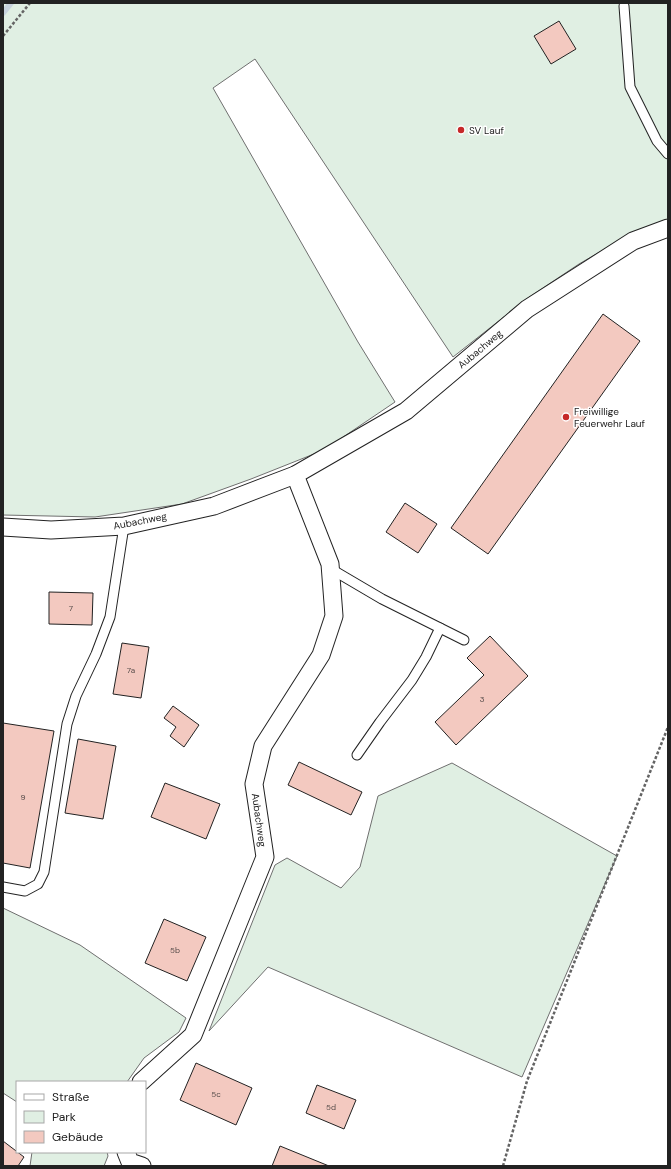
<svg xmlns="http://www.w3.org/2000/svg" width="671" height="1169" font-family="'DM Sans',sans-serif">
  <rect width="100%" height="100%" fill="#fff"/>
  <g fill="#e0efe3" stroke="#6f6f6f">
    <path d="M3 3H668V220L636 231 579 264 528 298 453 357 255 59 213 88 358 342 395 402 324 450 251 479 182 504 95 517 3 515Z"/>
    <path d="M452 763 617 856 522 1077 268 967 209 1031 275 865 287 858 341 888 360 867 378 796Z"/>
    <path d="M3 908 80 945 186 1018 179 1032 144 1058 127 1082H17V1102L3 1093Z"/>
    <path d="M32 1152H107L108 1156 104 1166H30Z"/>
  </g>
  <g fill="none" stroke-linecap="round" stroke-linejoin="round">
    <path stroke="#c7d3dd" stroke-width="6" d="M3 13 11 3"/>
  </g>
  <g fill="#f3c9c0" stroke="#222">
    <path d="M559 21 576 49 551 64 534 36Z"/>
    <path d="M603 314 640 341 488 554 451 528Z"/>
    <path d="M405 503 437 524 418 553 386 532Z"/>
    <path d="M49 592 93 593 92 625 49 624Z"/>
    <path d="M490 636 528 676 456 745 435 722 484 675 467 658Z"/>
    <path d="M122 643 149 647 141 698 113 694Z"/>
    <path d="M173 706 199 725 184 747 170 736 176 727 164 718Z"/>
    <path d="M3 723 54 731 30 868 3 863Z"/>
    <path d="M78 739 116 746 103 819 65 813Z"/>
    <path d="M299 762 362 792 351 815 288 785Z"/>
    <path d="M165 783 220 804 206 839 151 817Z"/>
    <path d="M164 919 206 937 187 981 145 963Z"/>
    <path d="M196 1063 252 1088 236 1125 180 1100Z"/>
    <path d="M317 1085 356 1100 344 1129 306 1113Z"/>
    <path d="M3 1141 24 1157 18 1166H3Z"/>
    <path d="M280 1146 329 1166H272Z"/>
  </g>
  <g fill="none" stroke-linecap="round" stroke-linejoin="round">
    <g stroke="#222" stroke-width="11">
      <g id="service">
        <path d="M624 6 630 87 657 141 668 154"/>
        <path d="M331 569 382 599 464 640"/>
        <path d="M357 755 380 722 412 680 426 657 440 628"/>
        <path d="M3 887 25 891 38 884 44 872 67 724 76 696 96 654 110 617 124 526"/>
      </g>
    </g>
    <g stroke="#222" stroke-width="19">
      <g id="minor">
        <path d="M3 527 51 530 124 526 214 506 295 475 406 411 527 309 633 241 668 228"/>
        <path d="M141 1082 193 1035 265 857 254 784 263 746 321 655 334 616 330 564 295 475"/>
        <path d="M126 1152 130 1162 142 1166"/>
      </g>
    </g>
    <g stroke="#646464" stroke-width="2.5" stroke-dasharray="3 2" stroke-linecap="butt">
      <path d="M3 36 30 3"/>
      <path d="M503 1166 527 1081 668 727"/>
    </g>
    <use href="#service" stroke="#fff" stroke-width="9"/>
    <use href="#minor" stroke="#fff" stroke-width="17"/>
  </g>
  <g fill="#c62828" stroke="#fff" stroke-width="1.5">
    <circle cx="461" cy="130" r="4"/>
    <circle cx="566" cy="417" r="4"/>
  </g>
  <g text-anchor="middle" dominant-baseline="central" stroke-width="3" stroke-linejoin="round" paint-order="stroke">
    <g font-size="8" fill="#564c4a">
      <text x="71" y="608">7</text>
      <text x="131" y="670">7a</text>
      <text x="482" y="699">3</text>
      <text x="23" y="797">9</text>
      <text x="175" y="950">5b</text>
      <text x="216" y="1094">5c</text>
      <text x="331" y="1107">5d</text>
    </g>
    <g font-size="10" fill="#222" stroke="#fff" text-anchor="start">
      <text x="469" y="130">SV Lauf</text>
      <text x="574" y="411">Freiwillige<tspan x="574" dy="12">Feuerwehr Lauf</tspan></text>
    </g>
    <g font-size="10" fill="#222" stroke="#fff">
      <text transform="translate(480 349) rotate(-40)">Aubachweg</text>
      <text transform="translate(140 521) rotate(-11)">Aubachweg</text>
      <text transform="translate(259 820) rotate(82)">Aubachweg</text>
    </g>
  </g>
  <rect width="671" height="1169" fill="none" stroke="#222222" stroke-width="8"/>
  <rect x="16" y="1081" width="130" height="72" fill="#ffffff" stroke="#a7a7a7"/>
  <rect x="24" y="1094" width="20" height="6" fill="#ffffff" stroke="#a7a7a7"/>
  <text x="52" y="1101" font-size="12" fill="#222222">Straße</text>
  <rect x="24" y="1111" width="20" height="12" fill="#e0efe3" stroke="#a7a7a7"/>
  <text x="52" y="1121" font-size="12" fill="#222222">Park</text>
  <rect x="24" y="1131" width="20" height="12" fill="#f3c9c0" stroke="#a7a7a7"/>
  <text x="52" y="1141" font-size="12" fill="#222222">Gebäude</text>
</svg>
